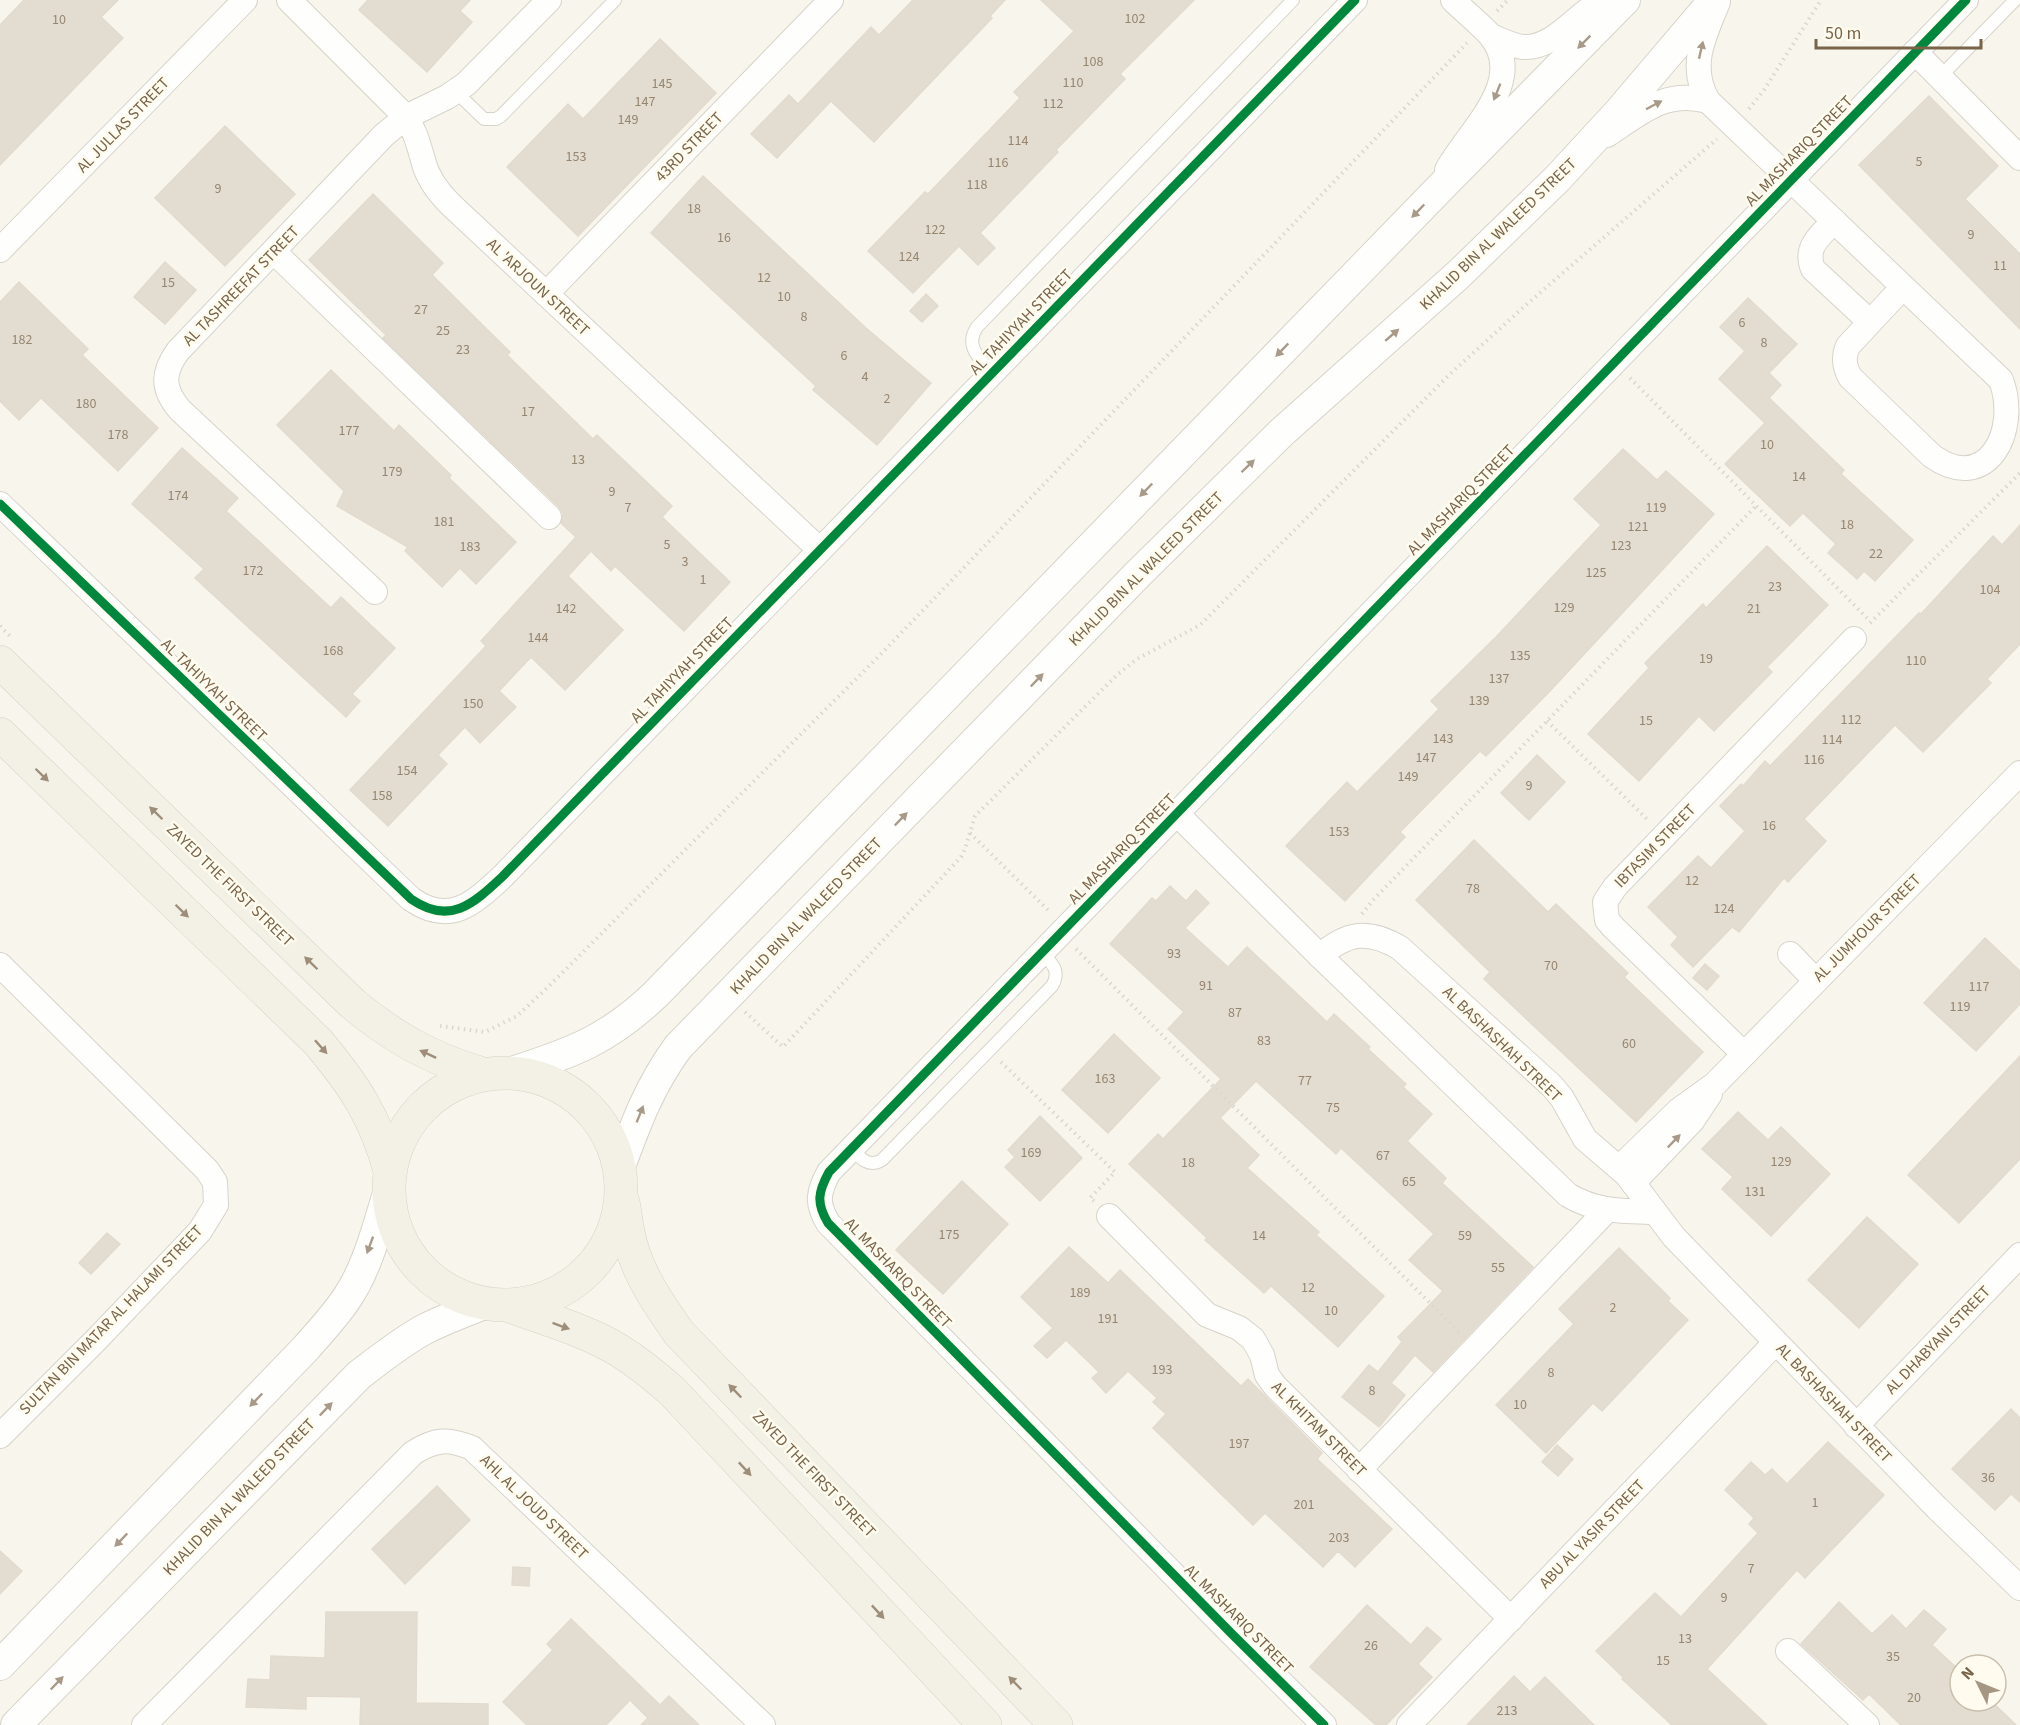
<svg xmlns="http://www.w3.org/2000/svg" width="2020" height="1725" font-family="'Source Sans 3',sans-serif">
  <rect width="100%" height="100%" fill="#f8f6ec"/>
  <g fill="#e3ddd1" stroke="#e2dace" stroke-width="1.5">
    <path d="M24 0H118L101 17 123 38 0 165V25Z"/>
    <path d="M368 0H470L460 11 472 22 427 72 359 10Z"/>
    <path d="M913 0H1005L990 16 992 18 874 142 831 101 777 158 751 134 789 95 798 104 871 27 879 35Z"/>
    <path d="M1041 0H1194L1120 74 1125 79 1056 150 1058 152 980 233 995 248 978 265 959 246 913 293 868 251 925 192 928 194 1020 98 1014 92 1074 31Z"/>
    <path d="M660 39 716 93 578 236 507 167 568 104 583 119Z"/>
    <path d="M1929 96 1998 166 1965 199 2020 254V329L1859 165Z"/>
    <path d="M225 126 295 194 225 266 155 198Z"/>
    <path d="M703 176 866 328 931 383 877 445 813 390 816 386 651 233Z"/>
    <path d="M373 194 443 263 432 275 510 352 507 355 593 439 597 435 672 506 662 517 730 582 684 631 615 566 611 571 591 551 568 576 623 630 565 690 531 657 499 691 516 707 480 743 465 727 438 755 447 764 388 826 350 790 486 646 481 641 576 537 561 523 563 514 559 507 383 338 386 335 309 260Z"/>
    <path d="M165 262 196 290 165 324 134 297Z"/>
    <path d="M19 282 88 349 82 355 158 428 118 471 41 398 19 420 0 401V302Z"/>
    <path d="M926 294 938 306 922 322 910 311Z"/>
    <path d="M1748 298 1797 344 1769 373 1781 385 1769 398 1844 470 1841 474 1913 540 1875 581 1864 571 1857 579 1828 553 1836 544 1803 513 1790 526 1725 464 1765 423 1719 379 1745 351 1720 327Z"/>
    <path d="M331 370 394 431 399 425 451 475 449 478 516 542 476 584 460 568 442 587 405 551 408 547 337 506 344 491 277 425Z"/>
    <path d="M182 448 238 498 226 511 331 608 341 597 395 648 352 694 360 701 346 717 195 578 204 569 132 504Z"/>
    <path d="M1623 449 1657 480 1666 471 1714 514 1550 691 1486 756 1480 751 1400 832 1405 837 1345 901 1286 846 1347 782 1357 792 1439 709 1431 701 1496 637 1601 525 1574 499Z"/>
    <path d="M2020 525V644L1987 679 1991 683 1923 752 1895 725 1804 819 1826 841 1788 882 1784 878 1739 932 1732 927 1693 967 1671 945 1678 937 1648 907 1698 856 1711 868 1745 831 1720 806 1741 784 1743 786 1765 761 1770 766 1919 613 1921 614 1993 536 2002 545Z"/>
    <path d="M1767 546 1828 605 1767 667 1772 672 1714 731 1699 716 1639 781 1588 734 1649 668 1645 663 1703 604 1706 608Z"/>
    <path d="M1537 755 1565 782 1529 820 1501 793Z"/>
    <path d="M1474 840 1548 912 1556 904 1628 973 1624 977 1703 1052 1636 1122 1484 979 1490 972 1416 900Z"/>
    <path d="M1170 886 1186 901 1196 890 1209 903 1185 928 1228 967 1247 947 1327 1022 1334 1014 1370 1047 1368 1049 1406 1084 1403 1087 1432 1114 1407 1141 1446 1178 1442 1183 1533 1267 1433 1372 1415 1355 1391 1383 1405 1395 1379 1427 1342 1397 1369 1365 1378 1372 1402 1342 1398 1337 1443 1291 1409 1260 1434 1234 1341 1148 1336 1154 1256 1081 1220 1118 1259 1155 1247 1168 1319 1232 1316 1235 1384 1296 1338 1347 1271 1286 1264 1293 1205 1240 1207 1238 1129 1164 1158 1134 1163 1139 1221 1079 1168 1029 1184 1012 1110 944 1152 898 1156 901Z"/>
    <path d="M1985 938 2020 971V1004L1976 1051 1924 1003Z"/>
    <path d="M1705 964 1719 976 1707 990 1693 978Z"/>
    <path d="M1114 1034 1160 1078 1108 1133 1062 1090Z"/>
    <path d="M2020 1056V1159L1959 1223 1908 1175Z"/>
    <path d="M1738 1112 1768 1140 1781 1127 1830 1174 1771 1236 1722 1189 1733 1177 1702 1149Z"/>
    <path d="M1040 1116 1082 1158 1040 1201 1005 1167 1015 1157 1008 1150Z"/>
    <path d="M962 1181 1008 1224 943 1294 896 1250Z"/>
    <path d="M1867 1217 1918 1264 1859 1328 1808 1280Z"/>
    <path d="M107 1233 120 1244 91 1274 79 1263Z"/>
    <path d="M1069 1247 1108 1283 1120 1270 1241 1386 1248 1379 1322 1453 1317 1459 1392 1529 1355 1567 1338 1551 1323 1567 1265 1513 1253 1525 1153 1428 1166 1414 1153 1402 1157 1398 1128 1371 1106 1393 1092 1378 1099 1372 1066 1340 1047 1358 1034 1346 1053 1328 1021 1297Z"/>
    <path d="M1619 1248 1670 1298 1668 1301 1688 1320 1602 1411 1593 1403 1546 1453 1496 1405 1574 1324 1559 1309Z"/>
    <path d="M2011 1409 2020 1418V1502L2011 1494 1995 1510 1952 1469Z"/>
    <path d="M1828 1442 1884 1495 1805 1578 1797 1570 1707 1669 1767 1725H1672L1622 1679 1624 1678 1596 1651 1655 1593 1681 1617 1758 1533 1749 1524 1754 1518 1725 1490 1751 1462 1765 1475 1772 1469 1787 1484Z"/>
    <path d="M1557 1445 1573 1459 1558 1476 1542 1462Z"/>
    <path d="M437 1486 470 1520 405 1584 372 1549Z"/>
    <path d="M0 1551 22 1571 0 1594Z"/>
    <path d="M513 1567 530 1568 529 1586 512 1585Z"/>
    <path d="M1839 1602 1872 1634 1892 1615 1906 1629 1924 1610 1946 1629 1932 1645 1960 1671V1701H1991L2016 1725H1901L1869 1694 1863 1700 1801 1644Z"/>
    <path d="M1367 1605 1411 1645 1427 1627 1441 1639 1418 1664 1432 1677 1386 1725H1376L1310 1667Z"/>
    <path d="M326 1612H417L416 1703 488 1704V1725H360L361 1697 306 1696V1709L246 1707 248 1679 270 1680 271 1656 325 1658Z"/>
    <path d="M571 1619 660 1705 669 1696 699 1725H641L648 1718 630 1700 606 1725H527L503 1702 553 1650 547 1644Z"/>
    <path d="M1514 1676 1530 1692 1545 1677 1594 1725H1467Z"/>
  </g>
  <g fill="none" stroke-linecap="round" stroke-linejoin="round">
    <g stroke="#d7d3ca" stroke-width="14">
      <g id="service">
        <path d="M1940 77 2015 0"/>
        <path d="M456 92 484 119H496L501 116 615 0"/>
        <path d="M992 373C980 359 964 346 977 327L1293 0"/>
        <path d="M852 1149C861 1159 869 1168 882 1160L1052 986C1061 971 1052 963 1042 953"/>
      </g>
    </g>
    <g stroke="#d7d3ca" stroke-width="26">
      <g id="minor">
        <path d="M289 0 406 117C416 133 418 143 423 160 427 177 438 192 450 204L820 550"/>
        <path d="M1718 2C1704 37 1688 65 1708 101L2001 380C2020 431 1987 495 1932 456L1850 377C1844 366 1843 357 1848 346L1903 287"/>
        <path d="M1491 36C1501 40 1512 46 1523 47 1555 49 1577 12 1604 0"/>
        <path d="M1915 52 2020 158"/>
        <path d="M1607 135C1641 113 1665 89 1708 101"/>
        <path d="M1447 170C1467 132 1529 81 1490 35 1479 23 1465 12 1453 0"/>
        <path d="M1834 221C1820 236 1804 247 1813 269L1869 321"/>
        <path d="M0 250 245 0"/>
        <path d="M274 252 549 517"/>
        <path d="M546 294 831 0"/>
        <path d="M0 504 411 899C450 926 473 904 503 876L1355 0"/>
        <path d="M375 592 180 410C162 389 162 373 178 351L384 135 406 117 447 97 466 84 549 0"/>
        <path d="M1177 814 1320 956 1568 1195C1597 1212 1621 1211 1654 1212"/>
        <path d="M1790 954 1816 981"/>
        <path d="M1320 956C1347 932 1369 929 1400 948L1552 1086 1562 1098 1585 1139 1627 1175 1674 1237 1937 1508 2020 1588"/>
        <path d="M0 965 207 1170 215 1182 216 1205 200 1231 98 1338 0 1436"/>
        <path d="M1744 1054 1613 927 1607 920 1605 902 1615 887 1854 639"/>
        <path d="M1619 1168 1679 1110 1715 1084 2020 773"/>
        <path d="M1633 1183 1692 1121 1710 1094"/>
        <path d="M1109 1216 1207 1315 1239 1328 1253 1339 1262 1355 1267 1375 1275 1386 1511 1619"/>
        <path d="M1856 1426 2020 1255"/>
        <path d="M1359 1470 1607 1210"/>
        <path d="M1788 1651 1867 1725"/>
        <path d="M144 1725 413 1453C435 1439 448 1438 472 1448L763 1725"/>
        <path d="M1324 1725 1232 1634 828 1223C816 1203 818 1192 829 1172L1966 0"/>
        <path d="M1409 1725 1775 1343"/>
      </g>
    </g>
    <g stroke="#d7d3ca" stroke-width="32">
      <g id="tertiary">
        <path d="M509 1073C572 1053 608 1040 656 994L1441 187 1625 0"/>
        <path d="M619 1169C636 1123 649 1087 678 1047L1138 574 1281 433 1458 275 1557 179 1618 113 1714 0"/>
        <path d="M0 1665 306 1348C320 1332 335 1316 347 1298 368 1267 378 1225 389 1190"/>
        <path d="M16 1725 359 1375C380 1359 401 1342 425 1329 445 1319 466 1311 487 1303"/>
      </g>
    </g>
    <g stroke="#d7d1c6" stroke-width="34">
      <g id="primary">
        <path d="M0 662 353 1004C394 1038 432 1059 483 1074"/>
        <path d="M0 734 318 1042C354 1085 375 1116 390 1171"/>
        <circle cx="505" cy="1189" r="116"/>
        <path d="M623 1202C626 1217 627 1233 632 1248 641 1279 661 1307 679 1333L1056 1725"/>
        <path d="M507 1305C544 1319 586 1330 620 1351 639 1363 656 1377 672 1391L985 1725"/>
      </g>
    </g>
    <g stroke="#dbd6ce" stroke-width="4" stroke-dasharray="1.5 4.5" stroke-linecap="butt">
      <path d="M1497 11 1508 0"/>
      <path d="M1749 109 1764 90 1821 0"/>
      <path d="M1630 378 1867 618"/>
      <path d="M1870 623 2020 473"/>
      <path d="M0 626 10 636"/>
      <path d="M1547 721 1649 821"/>
      <path d="M970 833 1050 912"/>
      <path d="M1362 914 1374 899 1755 507"/>
      <path d="M1076 949 1461 1334"/>
      <path d="M745 1012 783 1047 961 857 965 849 975 816 1118 674 1137 659 1200 625 1450 374 1526 305 1717 139"/>
      <path d="M440 1026 485 1032 517 1016 545 990 880 655 1467 43"/>
      <path d="M1001 1062 1115 1172 1090 1198 1094 1201"/>
    </g>
    <use href="#service" stroke="#fefefc" stroke-width="12"/>
    <use href="#minor" stroke="#fefefc" stroke-width="24"/>
    <use href="#tertiary" stroke="#fefefc" stroke-width="30"/>
    <use href="#primary" stroke="#f3f1e6" stroke-width="33"/>
    <g stroke="#fffcef" stroke-width="13">
      <g id="cycleway">
        <path d="M0 504 411 899C450 926 473 904 503 876L1355 0"/>
        <path d="M1324 1725 1232 1634 828 1223C816 1203 818 1192 829 1172L1966 0"/>
      </g>
    </g>
    <use href="#cycleway" stroke="#00873e" stroke-width="9"/>
  </g>
  <defs><path id="oneway-solid" d="M-6-.8H1V-3.2L6.5 0L1 3.2V.8H-6Z" transform="scale(1.5)"/></defs>
  <g fill="#a89a88">
    <use href="#oneway-solid" transform="translate(1584 42) rotate(135)"/>
    <use href="#oneway-solid" transform="translate(1701 50) rotate(-77)"/>
    <use href="#oneway-solid" transform="translate(1497 92) rotate(112)"/>
    <use href="#oneway-solid" transform="translate(1654 105) rotate(-28)"/>
    <use href="#oneway-solid" transform="translate(1418 211) rotate(134)"/>
    <use href="#oneway-solid" transform="translate(1392 335) rotate(-41)"/>
    <use href="#oneway-solid" transform="translate(1282 350) rotate(134)"/>
    <use href="#oneway-solid" transform="translate(1248 466) rotate(-44)"/>
    <use href="#oneway-solid" transform="translate(1146 490) rotate(134)"/>
    <use href="#oneway-solid" transform="translate(1037 680) rotate(-46)"/>
    <use href="#oneway-solid" transform="translate(901 819) rotate(-46)"/>
    <use href="#oneway-solid" transform="translate(640 1114) rotate(-68)"/>
    <use href="#oneway-solid" transform="translate(1674 1141) rotate(-46)"/>
    <use href="#oneway-solid" transform="translate(370 1245) rotate(110)"/>
    <use href="#oneway-solid" transform="translate(256 1400) rotate(134)"/>
    <use href="#oneway-solid" transform="translate(326 1409) rotate(-46)"/>
    <use href="#oneway-solid" transform="translate(121 1540) rotate(134)"/>
    <use href="#oneway-solid" transform="translate(57 1683) rotate(-46)"/>
  </g>
  <g fill="#9e8e79">
    <use href="#oneway-solid" transform="translate(42 775) rotate(44)"/>
    <use href="#oneway-solid" transform="translate(156 813) rotate(-136)"/>
    <use href="#oneway-solid" transform="translate(182 911) rotate(44)"/>
    <use href="#oneway-solid" transform="translate(311 963) rotate(-136)"/>
    <use href="#oneway-solid" transform="translate(321 1047) rotate(48)"/>
    <use href="#oneway-solid" transform="translate(428 1054) rotate(-155)"/>
    <use href="#oneway-solid" transform="translate(561 1326) rotate(20)"/>
    <use href="#oneway-solid" transform="translate(735 1391) rotate(-134)"/>
    <use href="#oneway-solid" transform="translate(745 1469) rotate(47)"/>
    <use href="#oneway-solid" transform="translate(878 1612) rotate(47)"/>
    <use href="#oneway-solid" transform="translate(1015 1683) rotate(-134)"/>
  </g>
  <g text-anchor="middle" dominant-baseline="central" stroke-width="5" stroke-linejoin="round" paint-order="stroke">
    <g font-size="14" fill="#96856f">
      <text x="1135" y="19">102</text>
      <text x="59" y="20">10</text>
      <text x="1093" y="62">108</text>
      <text x="1073" y="83">110</text>
      <text x="662" y="84">145</text>
      <text x="645" y="102">147</text>
      <text x="1053" y="104">112</text>
      <text x="628" y="120">149</text>
      <text x="1018" y="141">114</text>
      <text x="576" y="157">153</text>
      <text x="1919" y="162">5</text>
      <text x="998" y="163">116</text>
      <text x="977" y="185">118</text>
      <text x="218" y="189">9</text>
      <text x="694" y="209">18</text>
      <text x="935" y="230">122</text>
      <text x="1971" y="235">9</text>
      <text x="724" y="238">16</text>
      <text x="909" y="257">124</text>
      <text x="2000" y="266">11</text>
      <text x="764" y="278">12</text>
      <text x="168" y="283">15</text>
      <text x="784" y="297">10</text>
      <text x="421" y="310">27</text>
      <text x="804" y="317">8</text>
      <text x="1742" y="323">6</text>
      <text x="443" y="331">25</text>
      <text x="22" y="340">182</text>
      <text x="1764" y="343">8</text>
      <text x="463" y="350">23</text>
      <text x="844" y="356">6</text>
      <text x="865" y="377">4</text>
      <text x="887" y="399">2</text>
      <text x="86" y="404">180</text>
      <text x="528" y="412">17</text>
      <text x="349" y="431">177</text>
      <text x="118" y="435">178</text>
      <text x="1767" y="445">10</text>
      <text x="578" y="460">13</text>
      <text x="392" y="472">179</text>
      <text x="1799" y="477">14</text>
      <text x="612" y="492">9</text>
      <text x="178" y="496">174</text>
      <text x="628" y="508">7</text>
      <text x="1656" y="508">119</text>
      <text x="444" y="522">181</text>
      <text x="1847" y="525">18</text>
      <text x="1638" y="527">121</text>
      <text x="667" y="545">5</text>
      <text x="1621" y="546">123</text>
      <text x="470" y="547">183</text>
      <text x="1876" y="554">22</text>
      <text x="685" y="562">3</text>
      <text x="253" y="571">172</text>
      <text x="1596" y="573">125</text>
      <text x="703" y="580">1</text>
      <text x="1775" y="587">23</text>
      <text x="1990" y="590">104</text>
      <text x="1564" y="608">129</text>
      <text x="566" y="609">142</text>
      <text x="1754" y="609">21</text>
      <text x="538" y="638">144</text>
      <text x="333" y="651">168</text>
      <text x="1520" y="656">135</text>
      <text x="1706" y="659">19</text>
      <text x="1916" y="661">110</text>
      <text x="1499" y="679">137</text>
      <text x="1479" y="701">139</text>
      <text x="473" y="704">150</text>
      <text x="1851" y="720">112</text>
      <text x="1646" y="721">15</text>
      <text x="1443" y="739">143</text>
      <text x="1832" y="740">114</text>
      <text x="1426" y="758">147</text>
      <text x="1814" y="760">116</text>
      <text x="407" y="771">154</text>
      <text x="1408" y="777">149</text>
      <text x="1529" y="786">9</text>
      <text x="382" y="796">158</text>
      <text x="1769" y="826">16</text>
      <text x="1339" y="832">153</text>
      <text x="1692" y="881">12</text>
      <text x="1473" y="889">78</text>
      <text x="1724" y="909">124</text>
      <text x="1174" y="954">93</text>
      <text x="1551" y="966">70</text>
      <text x="1206" y="986">91</text>
      <text x="1979" y="987">117</text>
      <text x="1960" y="1007">119</text>
      <text x="1235" y="1013">87</text>
      <text x="1264" y="1041">83</text>
      <text x="1629" y="1044">60</text>
      <text x="1105" y="1079">163</text>
      <text x="1305" y="1081">77</text>
      <text x="1333" y="1108">75</text>
      <text x="1031" y="1153">169</text>
      <text x="1383" y="1156">67</text>
      <text x="1781" y="1162">129</text>
      <text x="1188" y="1163">18</text>
      <text x="1409" y="1182">65</text>
      <text x="1755" y="1192">131</text>
      <text x="949" y="1235">175</text>
      <text x="1259" y="1236">14</text>
      <text x="1465" y="1236">59</text>
      <text x="1498" y="1268">55</text>
      <text x="1308" y="1288">12</text>
      <text x="1080" y="1293">189</text>
      <text x="1613" y="1308">2</text>
      <text x="1331" y="1311">10</text>
      <text x="1108" y="1319">191</text>
      <text x="1162" y="1370">193</text>
      <text x="1551" y="1373">8</text>
      <text x="1372" y="1391">8</text>
      <text x="1520" y="1405">10</text>
      <text x="1239" y="1444">197</text>
      <text x="1988" y="1478">36</text>
      <text x="1815" y="1503">1</text>
      <text x="1304" y="1505">201</text>
      <text x="1339" y="1538">203</text>
      <text x="1751" y="1569">7</text>
      <text x="1724" y="1598">9</text>
      <text x="1685" y="1639">13</text>
      <text x="1371" y="1646">26</text>
      <text x="1893" y="1657">35</text>
      <text x="1663" y="1661">15</text>
      <text x="1914" y="1698">20</text>
      <text x="1507" y="1711">213</text>
    </g>
    <g font-size="16" fill="#79644a" stroke="#fffcef">
      <text transform="translate(123 125) rotate(-46)">AL JULLAS STREET</text>
      <text transform="translate(689 147) rotate(-46)">43RD STREET</text>
      <text transform="translate(1799 151) rotate(-46)">AL MASHARIQ STREET</text>
      <text transform="translate(1498 234) rotate(-44)">KHALID BIN AL WALEED STREET</text>
      <text transform="translate(241 286) rotate(-46)">AL TASHREEFAT STREET</text>
      <text transform="translate(538 287) rotate(43)">AL 'ARJOUN STREET</text>
      <text transform="translate(1021 322) rotate(-46)">AL TAHIYYAH STREET</text>
      <text transform="translate(1461 500) rotate(-46)">AL MASHARIQ STREET</text>
      <text transform="translate(1146 569) rotate(-45)">KHALID BIN AL WALEED STREET</text>
      <text transform="translate(682 670) rotate(-46)">AL TAHIYYAH STREET</text>
      <text transform="translate(214 690) rotate(44)">AL TAHIYYAH STREET</text>
      <text transform="translate(1655 846) rotate(-46)">IBTASIM STREET</text>
      <text transform="translate(1122 849) rotate(-46)">AL MASHARIQ STREET</text>
      <text transform="translate(230 885) rotate(44)">ZAYED THE FIRST STREET</text>
      <text transform="translate(806 916) rotate(-46)">KHALID BIN AL WALEED STREET</text>
      <text transform="translate(1867 928) rotate(-45)">AL JUMHOUR STREET</text>
      <text transform="translate(1502 1044) rotate(44)">AL BASHASHAH STREET</text>
      <text transform="translate(898 1273) rotate(46)">AL MASHARIQ STREET</text>
      <text transform="translate(111 1320) rotate(-46)">SULTAN BIN MATAR AL HALAMI STREET</text>
      <text transform="translate(1938 1340) rotate(-46)">AL DHABYANI STREET</text>
      <text transform="translate(1834 1403) rotate(46)">AL BASHASHAH STREET</text>
      <text transform="translate(1319 1429) rotate(45)">AL KHITAM STREET</text>
      <text transform="translate(814 1474) rotate(46)">ZAYED THE FIRST STREET</text>
      <text transform="translate(239 1497) rotate(-46)">KHALID BIN AL WALEED STREET</text>
      <text transform="translate(534 1507) rotate(44)">AHL AL JOUD STREET</text>
      <text transform="translate(1592 1534) rotate(-46)">ABU AL YASIR STREET</text>
      <text transform="translate(1239 1619) rotate(45)">AL MASHARIQ STREET</text>
    </g>
  </g>
  <g transform="translate(1978 1683) rotate(313)"><circle r="28" fill="#fffcef" stroke="#c9bfad" stroke-width="1.5"/>
  <path d="M0-4.5L10 22L0 15L-10 22Z" fill="#a59783"/>
  <text y="-9" font-size="16" font-weight="bold" text-anchor="middle" fill="#79644a">N</text>
  </g>
  <path d="M1816 39v9h165v-9" fill="none" stroke="#79644a" stroke-width="3"/>
  <text x="1825" y="39" font-size="18" fill="#79644a" stroke="#fffcef" stroke-width="4.5" paint-order="stroke">50 m</text>
</svg>
